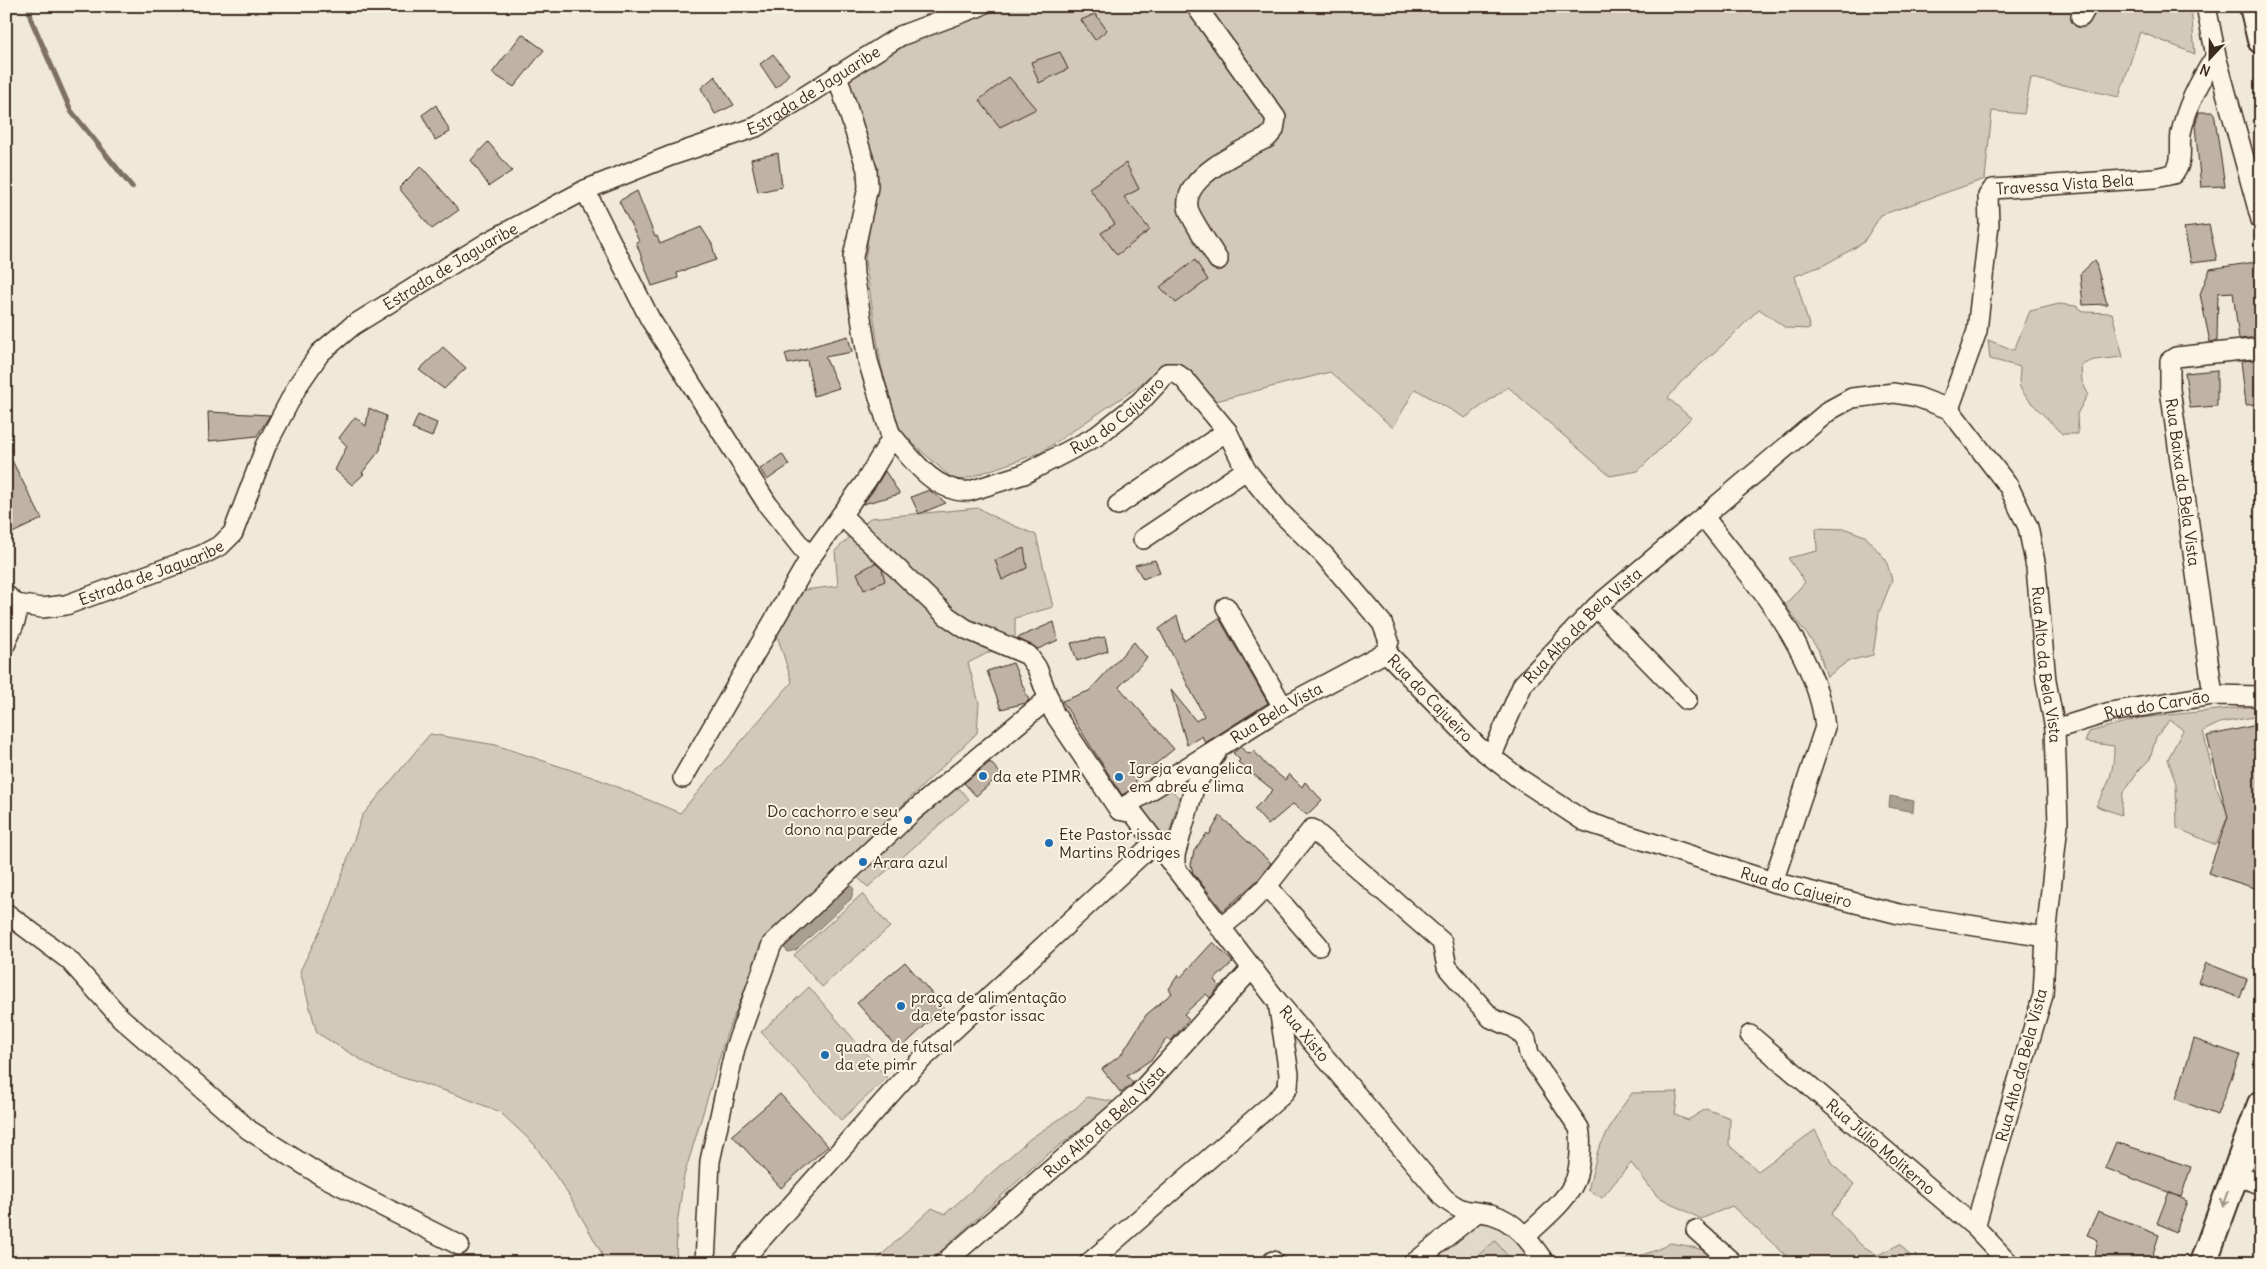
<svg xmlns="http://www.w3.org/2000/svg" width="2267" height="1269" font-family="Delius,sans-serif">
  <rect width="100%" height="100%" fill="#f0e9d9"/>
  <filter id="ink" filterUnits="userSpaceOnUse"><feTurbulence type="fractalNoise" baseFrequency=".02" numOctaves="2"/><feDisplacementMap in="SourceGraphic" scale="10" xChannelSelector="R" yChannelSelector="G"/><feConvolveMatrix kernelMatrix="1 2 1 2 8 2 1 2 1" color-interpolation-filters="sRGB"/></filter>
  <g filter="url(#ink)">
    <path fill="#e1d9c9" d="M1481 1219 1506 1227 1535 1263H1426Z"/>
    <g fill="#d2c9ba" stroke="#867a6c">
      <path d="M1008 6H2191L2195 54 2140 32 2119 97 2031 78 2024 114 1992 111 1985 179 1881 215 1863 243 1824 265 1795 276 1810 329 1786 328 1759 309 1727 341 1681 382 1668 398 1691 418 1638 471 1610 476 1508 387 1465 418 1415 389 1393 428 1330 372 1216 401 1164 365 1133 390 1040 453 956 482 899 431 881 366 865 260 878 168 840 83 913 41Z"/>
      <path d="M2059 304 2076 306 2085 312 2112 313 2123 357 2094 360 2081 365 2082 381 2088 394 2077 414 2078 434H2062C2054 424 2022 396 2020 387 2018 382 2020 373 2020 367L1990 359 1988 340 2014 350 2030 311Z"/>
      <path d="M979 508 994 517 1036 535 1053 607 1015 618V639L968 663 979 703 977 733 766 938 727 1033 684 1176 677 1225 676 1263H603L601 1252 570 1197 534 1144 500 1112 455 1094 378 1070 317 1033 300 971 330 910 362 816 430 734 496 745 598 779 680 813 792 682 777 635 804 590 838 586 835 551 870 518Z"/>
      <path d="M1816 528 1846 529 1865 536 1886 560 1892 580 1879 613 1873 655 1848 661 1827 677 1818 649 1785 605 1805 582 1788 558 1817 551Z"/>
      <path d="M2256 706 2259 716 2220 723 2203 731 2216 787 2226 809 2230 811 2216 845 2177 828 2176 784 2168 759 2183 730 2170 720 2156 737 2150 759 2138 771 2123 793 2121 815 2096 806C2109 784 2114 772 2114 746L2085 742 2089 732 2140 718Z"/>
      <path d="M955 784 969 799 868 887 856 876Z"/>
      <path d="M1169 787 1179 798 1166 845 1134 805Z"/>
      <path d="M862 894 890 927 822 987 794 955Z"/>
      <path d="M809 987 887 1078 841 1120 761 1032Z"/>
      <path d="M1678 1092 1675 1115 1688 1120 1706 1109 1730 1118 1729 1145 1758 1171 1815 1130 1834 1166 1854 1184 1831 1214 1861 1245 1878 1255 1900 1244 1910 1256 1904 1263H1794L1732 1206 1701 1219 1657 1196 1631 1163 1602 1198 1588 1190 1598 1150 1619 1111 1632 1093Z"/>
      <path d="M1087 1097 1116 1102 1043 1158 928 1263H873L932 1208 945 1214 1031 1138 1076 1108Z"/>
      <path d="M1495 1241 1514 1263H1469Z"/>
      <path d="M1670 1243C1690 1246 1709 1249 1725 1263H1615C1635 1256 1652 1254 1670 1243Z"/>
    </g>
    <g fill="#aaa091" stroke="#7e7163">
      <path d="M1890 796 1914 801 1913 812 1889 807Z"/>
      <path d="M849 883 854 889 851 899 796 950 788 952 782 946Z"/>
    </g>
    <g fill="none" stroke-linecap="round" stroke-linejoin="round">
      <path stroke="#7e7163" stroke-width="5.5" d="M29 6 31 19 71 111 132 187"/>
    </g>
    <g fill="#beb3a4" stroke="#3b2a1e">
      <path d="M1095 14 1107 30 1095 40 1081 20Z"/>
      <path d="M522 34 544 50 514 87 492 73Z"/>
      <path d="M1060 52 1068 69 1039 83 1031 62Z"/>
      <path d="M773 54 789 74 776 88 760 64Z"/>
      <path d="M715 76 734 105 715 114 701 88Z"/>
      <path d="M1009 77 1036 109 1000 127 979 100Z"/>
      <path d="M436 105 450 132 435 140 422 115Z"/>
      <path d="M2199 112H2214L2225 186 2201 187 2195 125Z"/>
      <path d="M488 142 512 171 489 186 471 160Z"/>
      <path d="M778 153 782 187 758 192 751 159Z"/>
      <path d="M1126 163 1139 189 1124 197 1150 230 1117 255 1101 233 1115 224 1089 188Z"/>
      <path d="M421 166 459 210 432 229 399 188Z"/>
      <path d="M637 191 655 237 657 236 660 244 701 227 712 244 716 260 677 273 678 278 652 286 636 242 639 241 619 201Z"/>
      <path d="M2209 225 2217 260 2191 263 2184 228Z"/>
      <path d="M1195 260 1208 280 1176 303 1160 287Z"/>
      <path d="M2095 260 2107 304 2083 305 2080 274Z"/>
      <path d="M2255 262 2261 303V337L2239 339 2233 292 2218 293 2217 341 2210 342 2200 294 2210 269Z"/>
      <path d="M848 336 852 352 825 357 839 388 814 396 807 360 788 364 785 354Z"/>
      <path d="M443 347 466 368 444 389 419 370Z"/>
      <path d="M2261 359V404L2246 405 2241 361Z"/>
      <path d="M2217 370V406L2190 408 2185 373Z"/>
      <path d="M369 408 386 416 380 450 362 473 364 474 352 485 335 470 347 446 339 438 355 417 366 426Z"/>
      <path d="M208 412 270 415 257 436 209 441Z"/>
      <path d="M418 415 437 423 432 437 412 429Z"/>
      <path d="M6 449 42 519 6 536Z"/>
      <path d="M782 454 789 465 767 480 760 469Z"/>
      <path d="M885 471 900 494 863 504 875 488Z"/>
      <path d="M929 490 946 503 919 514 911 497Z"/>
      <path d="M1024 548 1027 568 1002 580 995 560Z"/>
      <path d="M1155 560 1160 572 1143 579 1135 565Z"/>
      <path d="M875 563 882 569 885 581 864 590 857 573Z"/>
      <path d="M1177 616 1184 641 1219 618 1268 703 1205 743 1202 736 1187 745 1171 690 1196 721 1204 716 1159 629Z"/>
      <path d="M1054 622 1058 640 1038 649 1017 638Z"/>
      <path d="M1105 637 1108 651 1077 661 1071 643Z"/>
      <path d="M1134 642 1147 658 1119 687 1174 749 1135 781 1138 785 1122 795 1062 701 1089 691Z"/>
      <path d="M1013 663 1029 700 1026 703 1001 709 987 671Z"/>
      <path d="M2261 724V890L2208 873 2228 817 2207 736Z"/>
      <path d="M1240 747 1249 754 1254 751 1266 765 1285 780 1289 774 1302 787 1305 782 1322 800 1307 815 1293 804 1268 825 1254 809 1273 790 1238 762 1240 760 1233 753Z"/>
      <path d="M990 762 1001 774 976 796 964 783Z"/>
      <path d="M1220 816 1271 863 1259 879 1223 911 1193 873 1191 865 1194 851 1207 833 1209 835Z"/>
      <path d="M1213 942 1233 962 1214 980 1220 986 1210 998 1206 994 1184 1014 1189 1019 1171 1041 1167 1038 1152 1059 1127 1076 1133 1083 1121 1093 1102 1069 1121 1055 1146 1015 1172 993 1169 989 1178 975 1180 978Z"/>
      <path d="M905 962 944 1008 899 1050 857 1003Z"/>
      <path d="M2206 963 2247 979 2240 998 2198 982Z"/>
      <path d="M2194 1039 2240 1055 2217 1115 2176 1099Z"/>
      <path d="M780 1094 828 1146 781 1188 732 1135Z"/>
      <path d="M2116 1142 2191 1167 2181 1197 2105 1168Z"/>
      <path d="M2169 1192 2187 1201 2176 1232 2157 1223Z"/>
      <path d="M2098 1211 2159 1235 2150 1263H2093L2098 1240 2087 1235Z"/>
    </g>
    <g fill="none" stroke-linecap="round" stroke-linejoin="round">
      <g stroke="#3b2a1e" stroke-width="22">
        <g id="minor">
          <path d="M1196 6 1276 118 1274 130 1267 138C1244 149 1183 176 1188 207 1189 217 1212 249 1218 260"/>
          <path d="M2206 6 2216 56 2261 220"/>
          <path d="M2081 17 2087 6"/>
          <path d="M585 190 650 319 768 505 810 558"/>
          <path id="s1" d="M1949 409 1977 331 1989 224 1988 196 1993 189 2155 178 2173 174C2184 164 2179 146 2181 133 2187 104 2200 80 2216 56"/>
          <path id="s2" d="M890 433C910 457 935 494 970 491L1024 474 1097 436 1140 402 1167 373H1176L1184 379 1227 431 1246 470 1280 512 1324 555 1382 623 1389 641 1386 652"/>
          <path d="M1118 505 1227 431"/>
          <path id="s3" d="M841 515 947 616 966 629 1028 655 1037 668 1054 713 1119 810 1133 813 1278 1002 1444 1198C1465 1215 1467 1209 1491 1214 1516 1221 1531 1243 1545 1263"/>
          <path d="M1704 517C1750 577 1817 649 1825 727L1773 882"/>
          <path d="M1143 539 1246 470"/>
          <path id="s4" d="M6 595 16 604 42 608 66 605 202 555 221 545 233 533 266 446 298 385 320 353 352 326 488 242 585 190 670 156 756 127 900 36 980 6"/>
          <path d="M6 604H16C20 619 10 629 6 643"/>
          <path d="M1226 607 1283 707"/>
          <path d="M1596 607 1687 700"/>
          <path id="s5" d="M1386 652 1477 746 1520 779 1584 821 1773 882 1899 914 2046 937"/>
          <path d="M2213 695 2170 389V361L2176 357 2261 348"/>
          <path id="s6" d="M2055 729 2110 712 2213 695 2261 696"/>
          <path id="s7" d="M1492 755 1523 684 1596 607 1830 410 1852 398 1894 393 1917 397 1949 409 2009 487 2028 527 2036 567 2046 681 2055 729 2058 824 2046 937 2043 995 1975 1227"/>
          <path d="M683 778 810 558 866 481 890 441V433L868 361 854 274 853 257 868 187 867 170 837 75"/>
          <path id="s8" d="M1119 810 1283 707 1386 652"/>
          <path d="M1175 868V855L1195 785 1216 753"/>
          <path d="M1267 886 1312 829 1442 942 1447 967 1491 1018 1515 1028 1526 1039 1529 1054 1579 1128C1582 1140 1580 1174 1573 1185 1564 1203 1540 1222 1526 1236"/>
          <path d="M6 913 69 960 121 1018 249 1130 322 1176 459 1245"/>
          <path d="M1220 928 1245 908 1267 886 1319 946"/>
          <path id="s9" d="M1750 1035 1975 1227 2009 1263"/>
          <path d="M2234 1174 2261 1185"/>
          <path d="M1696 1230 1733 1263"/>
          <path d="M1273 1261 1275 1263"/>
          <path d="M705 1263 710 1161 735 1048 772 944 911 813 1049 698"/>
          <path d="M740 1263 917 1064 1155 842"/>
          <path id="s10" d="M944 1263 1139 1093 1252 968"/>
          <path d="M1089 1263 1281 1096 1288 1087 1289 1074 1278 1002"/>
          <path d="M1414 1263 1476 1213"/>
        </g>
      </g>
      <g stroke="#3b2a1e" stroke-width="30">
        <g id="highway">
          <path d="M2253 6 2261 40"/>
          <path d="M2203 1263 2261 1104"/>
        </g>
      </g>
      <use href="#minor" stroke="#fcf5e5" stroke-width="19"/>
      <use href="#highway" stroke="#fcf5e5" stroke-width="26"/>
    </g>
    <defs><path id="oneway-shaft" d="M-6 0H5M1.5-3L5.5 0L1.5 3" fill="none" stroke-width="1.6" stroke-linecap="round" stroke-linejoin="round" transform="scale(1.25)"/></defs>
    <use stroke="#9c9082" href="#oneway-shaft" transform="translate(2225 1199) rotate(109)"/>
  </g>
  <g fill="#1f6fb2" stroke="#fcf5e5" stroke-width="2">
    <circle cx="983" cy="776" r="5"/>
    <circle cx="1119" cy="777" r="5"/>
    <circle cx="908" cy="820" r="5"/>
    <circle cx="1049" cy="843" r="5"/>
    <circle cx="863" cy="862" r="5"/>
    <circle cx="901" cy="1006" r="5"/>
    <circle cx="825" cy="1055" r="5"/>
  </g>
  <g text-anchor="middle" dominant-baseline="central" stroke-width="4" stroke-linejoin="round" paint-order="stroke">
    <g font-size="16" fill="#3b2a1e" stroke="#fcf5e5">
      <text stroke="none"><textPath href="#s4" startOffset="1010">Estrada de Jaguaribe</textPath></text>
      <text stroke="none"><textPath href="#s1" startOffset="299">Travessa Vista Bela</textPath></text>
      <text stroke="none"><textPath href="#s4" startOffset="605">Estrada de Jaguaribe</textPath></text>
      <text stroke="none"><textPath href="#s2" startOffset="270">Rua do Cajueiro</textPath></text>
      <text transform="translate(2183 482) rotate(82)">Rua Baixa da Bela Vista</text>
      <text stroke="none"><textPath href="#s4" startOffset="155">Estrada de Jaguaribe</textPath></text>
      <text stroke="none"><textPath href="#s7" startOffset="161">Rua Alto da Bela Vista</textPath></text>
      <text stroke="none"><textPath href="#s7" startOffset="896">Rua Alto da Bela Vista</textPath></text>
      <text stroke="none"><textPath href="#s5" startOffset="64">Rua do Cajueiro</textPath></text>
      <text stroke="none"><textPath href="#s6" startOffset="105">Rua do Carvão</textPath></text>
      <text stroke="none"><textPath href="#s8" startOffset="185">Rua Bela Vista</textPath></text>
      <text stroke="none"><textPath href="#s5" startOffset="484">Rua do Cajueiro</textPath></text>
      <text stroke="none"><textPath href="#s3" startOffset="711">Rua Xisto</textPath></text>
      <text transform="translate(2021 1065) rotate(-75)">Rua Alto da Bela Vista</text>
      <text stroke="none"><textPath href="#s10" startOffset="214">Rua Alto da Bela Vista</textPath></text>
      <text stroke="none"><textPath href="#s9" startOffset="172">Rua Júlio Moliterno</textPath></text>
    </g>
    <g font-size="16" fill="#3b2a1e" stroke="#fcf5e5" text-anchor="start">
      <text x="1129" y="768">Igreja evangelica<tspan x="1129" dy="18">em abreu e lima</tspan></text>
      <text x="993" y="776">da ete PIMR</text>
      <text x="898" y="811" text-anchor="end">Do cachorro e seu<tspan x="898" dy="18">dono na parede</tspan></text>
      <text x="1059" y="834">Ete Pastor issac<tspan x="1059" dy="18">Martins Rodriges</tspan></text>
      <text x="873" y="862">Arara azul</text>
      <text x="911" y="997">praça de alimentação<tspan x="911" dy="18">da ete pastor issac</tspan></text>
      <text x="835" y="1046">quadra de futsal<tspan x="835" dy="18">da ete pimr</tspan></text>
    </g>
  </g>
  <rect width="2267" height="1269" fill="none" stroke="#fcf5e5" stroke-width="25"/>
  <rect x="12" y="12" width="2242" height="1244" fill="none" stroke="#3b2a1e" stroke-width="2" filter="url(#ink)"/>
  <g transform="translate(2210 58) rotate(202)" stroke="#fcf5e5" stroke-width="4" paint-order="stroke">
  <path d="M0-4L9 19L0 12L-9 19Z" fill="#3b2a1e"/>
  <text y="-8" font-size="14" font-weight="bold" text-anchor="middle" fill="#3b2a1e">N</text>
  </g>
</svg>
